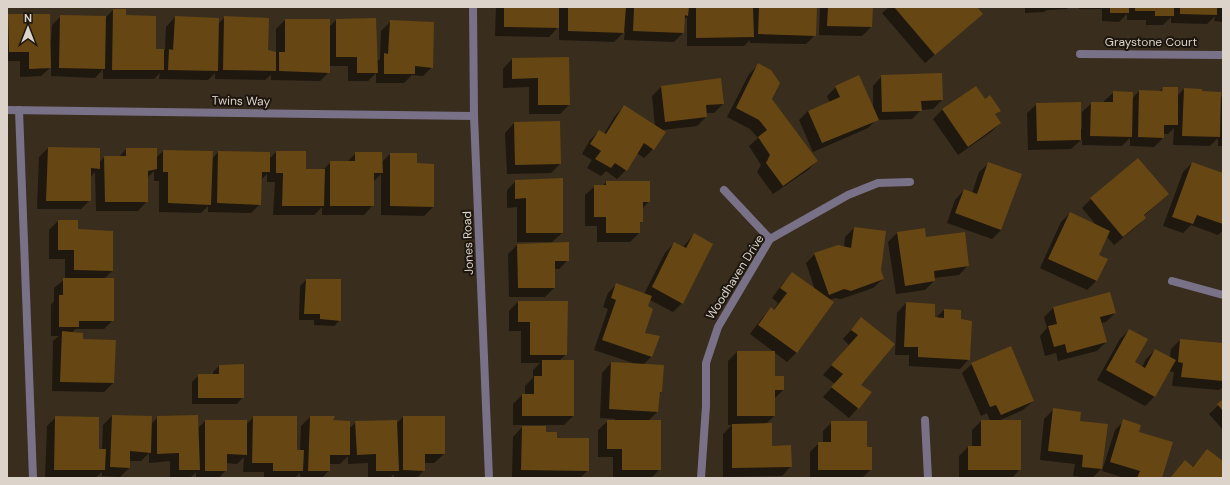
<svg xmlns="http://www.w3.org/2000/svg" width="1230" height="485" font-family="'DM Sans',sans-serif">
  <rect width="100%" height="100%" fill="#392d1d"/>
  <g fill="#0007">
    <path d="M496 7H816L815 35 806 44 750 43V40L744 46H687V17L683 20V33L674 42 624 40 625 31 614 42 559 40V26L549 37 495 36Z"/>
    <path d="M820 7H872L871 27 862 36 819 35Z"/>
    <path d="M889 7H976L982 14 925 63 882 13Z"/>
    <path d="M1025 7H1069L1067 9 1047 10 1044 12 1025 13Z"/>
    <path d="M1079 7H1223V22L1214 21 1215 16 1207 24 1171 23V17L1163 25H1146V20H1127V14L1119 22 1102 21V9H1079Z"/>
    <path d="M113 10 125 16 155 50H165L166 27 175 17 218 24 225 17 267 51 276 53V29L285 20 329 27 336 20 376 62 380 59 381 31 390 22 432 67 423 76 412 75 404 83H376V73L368 81H348V66H329V72L320 81 271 80V75L265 80 215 79V73L208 80 159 79 160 73 154 79H103V69L95 78 51 76V67L41 76 20 77V61H7V16L9 15 51 40 52 25 61 16 106 17Z"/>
    <path d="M568 58 569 105 560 114H529V87L503 88V69L512 59Z"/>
    <path d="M758 65 771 99 817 161 808 170 773 194 757 172 761 165 749 146 758 138 750 129 727 117 749 74Z"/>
    <path d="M941 74 942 100 933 109 921 110 912 119 876 120 868 128 813 152 799 120 808 111 830 103 827 96 836 87 873 110V86L882 76Z"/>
    <path d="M661 87 723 104 714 113H705L706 117 697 126 662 130 653 149 644 158 637 153 626 170 617 179 606 171 601 176 587 168 592 160 582 154 590 140 599 131 604 134 615 116 624 106 655 126 652 96Z"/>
    <path d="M976 87 984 100 999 110 994 115 1000 123 991 132 958 155 933 119 942 110Z"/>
    <path d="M1163 88 1177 96 1184 89 1201 90V92L1220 98 1223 95V146H1218V138L1210 146 1173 145 1174 128 1168 134H1163V138L1154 147 1130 146V138L1122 146 1082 145V139L1071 149 1028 150 1027 113 1037 104 1082 129V112L1092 103H1104V101L1114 92 1132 99 1139 91 1159 92Z"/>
    <path d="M514 123 560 164 551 173 507 174 505 133Z"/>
    <path d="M48 148 99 149V163L104 157H119L126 149 156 158 163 151 212 159 218 152 269 159 276 152H305V170H323L331 162H347L356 153 381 163 390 154 416 164 433 207 424 216 381 215V174L373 182V205L364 215H322V207L314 215H273L275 182H267V174L261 180 260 204 251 213 208 212V206L201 213 159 212V181H154V171L147 178V201L138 211H96L95 172 90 178V200L81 209H37L39 157Z"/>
    <path d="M989 163 1001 230 992 239 947 223 955 200 964 190 972 193 979 172Z"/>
    <path d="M1192 163 1223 174V230L1218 235 1191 225 1183 233 1163 226 1183 172Z"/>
    <path d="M516 181 562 233 552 242H517V207L507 208V190Z"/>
    <path d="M606 182 649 201 642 209V221L639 224V233L630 242H597V226H585V195L595 186H603Z"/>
    <path d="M1168 194 1144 216 1145 218 1136 227 1114 245 1107 237 1097 256 1106 260 1096 281 1087 290 1040 268 1061 222 1070 213 1097 226 1082 208 1091 199Z"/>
    <path d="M58 221 77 230 112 271 104 279 113 320 104 329H75L72 333 82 340 113 383 104 392 52 391 53 341 59 336H51V305L54 301V288L65 279V259H49V230Z"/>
    <path d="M854 228 880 270 883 279 873 288 841 299 835 298 829 300 832 303 796 353 787 362 774 352V377L783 390 774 399V416L766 424 771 447 791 466 782 476 723 477V434L732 425H728V361L737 352H774L750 334 762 318 771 309 773 311 778 303 772 298 783 283 792 274 815 290 806 263 815 254 844 247 845 237Z"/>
    <path d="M897 233 925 238 968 265 959 275 933 278 934 281 925 290 896 294 888 242Z"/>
    <path d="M694 234 682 303 673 312 650 300 647 307 644 333 658 337 651 357 643 365 663 366 661 392 658 395 657 412 648 421 660 469 651 478H613V457H598V430L608 421H615V419L600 418 602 373 611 363 636 364 594 350 608 309 603 307 608 293 617 284 644 294 665 253 674 243 683 247Z"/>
    <path d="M517 245 568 260 559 269H554V288L545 297H509L508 254Z"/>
    <path d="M306 280 340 320 334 326 314 325V320H299L300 286Z"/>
    <path d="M518 302 566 354 559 361 573 416 564 425H513V404L522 395H525V386L533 378V370L540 363H521V331H509V311Z"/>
    <path d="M906 303 934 318H936L944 310 960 320 969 359 960 369 909 366V355H895L897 313Z"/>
    <path d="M1053 308 1115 313 1106 322 1101 323 1106 342 1097 351 1058 361 1056 353 1045 356 1040 336 1047 328 1044 317Z"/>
    <path d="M862 318 860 385 871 393 849 418 823 397 835 384 823 375 849 345 843 339Z"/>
    <path d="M1129 330 1133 363 1142 367 1146 359 1155 350 1170 358 1171 349 1180 340 1223 344V387L1219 390 1172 386 1174 372 1168 371 1154 397 1145 406 1097 380 1120 339Z"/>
    <path d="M972 364 1033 401 1023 410 998 421 1020 469 1012 478H959V456L968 447H972V430L981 421H990L987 413 981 416 962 373Z"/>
    <path d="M219 366 243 397 237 404H192V382L199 375H213V372Z"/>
    <path d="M1223 401V430L1209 414Z"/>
    <path d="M1053 410 1079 422 1102 468 1092 478 1073 476 1075 464 1040 460 1044 419Z"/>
    <path d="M112 416 151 424 158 417 198 428 205 421 246 425 254 417 296 451H300L301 426 310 417 332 421 349 429 356 422 397 423 403 417H444V454L434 463H424V470L417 478H394V474L390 478H368V463L348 464V456L340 464H329V470L322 478H300V473L295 478H264V472H243L244 457 237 464 226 463V470L219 478H196V472L190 478H170V461L149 463V453L141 461H129V468L120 477 102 476V472L95 478H45L47 426 56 417 98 450H102L103 425Z"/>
    <path d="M1124 421 1138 433 1161 478H1125L1102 471 1115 430Z"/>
    <path d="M832 422 866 448 871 469 862 478H810V452L819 443H823V431Z"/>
    <path d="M522 427 545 433 588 470 580 478H512L513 437Z"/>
    <path d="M1208 450 1223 463V478H1170L1185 461 1192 467Z"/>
  </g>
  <g fill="#664613">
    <path d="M504 7H559V28L504 27Z"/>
    <path d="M568 7H626L624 33 568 31Z"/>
    <path d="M634 7H689L688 16 685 15 684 33 633 31Z"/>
    <path d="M696 7H753L754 37 696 38Z"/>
    <path d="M759 7H817L816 36 758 34Z"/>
    <path d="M828 7H873L872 27 827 26Z"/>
    <path d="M894 7H977L983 14 935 55Z"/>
    <rect x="1110" y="7" width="19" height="6"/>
    <path d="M1135 7H1174V16H1155V11H1135Z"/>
    <path d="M1180 7H1217V15L1180 14Z"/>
    <path d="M113 9H126V15L156 16V49H164V70H112Z"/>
    <path d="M8 14H50L51 68 29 69V52H9Z"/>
    <path d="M60 15 106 16 105 69 59 68Z"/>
    <path d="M175 16 219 18 218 71 168 70 169 49 173 50Z"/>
    <path d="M224 16 269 18 268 50 276 52V71L223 70Z"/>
    <path d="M376 18 378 73H357V57H336V19Z"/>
    <path d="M285 19H330V73L279 71V52H285Z"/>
    <path d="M390 20 434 22 433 68 415 66V74H384V53L388 54Z"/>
    <path d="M569 57 570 105H538V78L512 79V58Z"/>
    <path d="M758 63 771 70 780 83 772 99 818 161 783 186 766 163 770 155 758 137 767 130 759 120 736 108Z"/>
    <path d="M942 73 943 100 921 101 922 111 882 112 881 75Z"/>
    <path d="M859 75 879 120 822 143 808 111 840 97 835 86Z"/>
    <path d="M721 78 724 104 706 105 707 117 665 122 661 86Z"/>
    <path d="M976 86 985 99 990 95 1001 111 995 114 1001 123 968 147 942 109Z"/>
    <path d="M1163 87H1178V125H1164V138L1138 137 1139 90 1162 91Z"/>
    <path d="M1184 88 1202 89V91L1221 92 1220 137 1182 136Z"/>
    <path d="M1113 91 1133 92 1132 137 1090 136 1091 102H1113Z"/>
    <path d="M1081 102V140L1037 141 1036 103Z"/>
    <path d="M624 105 666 132 654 150 644 143 627 171 615 163 611 168 595 159 601 151 590 144 599 130 606 134Z"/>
    <path d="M560 121 561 164 515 165 514 122Z"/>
    <path d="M48 147 100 148V169L91 168V201H46Z"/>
    <path d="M126 148H157V169L148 171V202H105L104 156H126Z"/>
    <path d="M163 150 213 151 211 205 168 203V172H163Z"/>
    <path d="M218 151 270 152V172H262L261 205 217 203Z"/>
    <path d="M276 151H306V169H325L324 206H282L283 173H276Z"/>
    <path d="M355 152H382L383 173H374V206H330V161H355Z"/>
    <path d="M390 153H417V163L434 164V207L390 206Z"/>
    <path d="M1138 158 1169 194 1144 215 1146 218 1123 237 1090 198Z"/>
    <path d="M988 162 1022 174 1001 230 955 213 964 189 977 194Z"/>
    <path d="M1192 162 1223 173V224L1197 215 1193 224 1172 217Z"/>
    <path d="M563 178V233H526V198L515 199V180Z"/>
    <path d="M606 181H650V202H643V222H640V233H606V217H594V185H606Z"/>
    <path d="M1070 212 1110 231 1099 255 1108 259 1097 281 1048 259Z"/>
    <path d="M58 220H78V229L113 231V271L74 270V250H58Z"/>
    <path d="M854 227 886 231 881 270 884 279 851 291 844 289 829 295 814 253 838 245 851 248Z"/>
    <path d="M925 228 926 237 965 232 969 266 934 271 935 281 905 286 897 232Z"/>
    <path d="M694 233 713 244 683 304 652 287 674 242 686 248Z"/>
    <path d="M569 242V261H555V288H518L517 244Z"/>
    <path d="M792 272 834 302 797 353 758 325 771 307 774 310 787 293 780 288Z"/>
    <path d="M63 278H114V321H79V327H59V295H63Z"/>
    <path d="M306 279H341V321L320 319V314H304Z"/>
    <path d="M616 283 652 296 648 306 653 309 645 333 660 336 652 357 602 340 616 300 611 298Z"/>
    <path d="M1110 292 1116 313 1100 317 1107 342 1067 353 1065 344 1054 347 1048 326 1057 324 1053 307Z"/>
    <path d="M518 301H568L567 355H530V322H518Z"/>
    <path d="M906 302 935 304V317L944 318V309L961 310V319L972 321 970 360 918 357V347H904Z"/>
    <path d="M861 317 895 344 861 385 872 392 859 409 831 387 843 374 831 365 858 335 851 330Z"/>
    <path d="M1129 329 1148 339 1135 362 1145 368 1155 349 1176 360 1155 397 1106 370Z"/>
    <path d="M62 331 83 333V339L116 340 114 383 60 382Z"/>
    <path d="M1180 339 1223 343V381L1181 377 1183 363 1178 362Z"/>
    <path d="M1011 346 1034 401 1001 415 996 405 990 407 971 363Z"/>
    <path d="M737 351H775V376H784V390H775V416H737Z"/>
    <path d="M542 360H574V416H522V394H534V376H542Z"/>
    <path d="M611 362 664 365 662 392H660L658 412 609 409Z"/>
    <path d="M244 364V398H198V374H219V365Z"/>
    <path d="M1223 399V411L1217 404Z"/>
    <path d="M1053 408 1081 412 1080 421 1108 424 1102 469 1082 467 1083 455 1048 451Z"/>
    <path d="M112 415 152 416 151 453 130 451V468L110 467Z"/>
    <path d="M198 415 200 470H179V453L157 454V416Z"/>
    <path d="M55 416 99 417V449H106L105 470H54Z"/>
    <path d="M253 416H297V450H304L303 471H273V463H252Z"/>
    <path d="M310 416H335L333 420 350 421V455H330V471H308Z"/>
    <path d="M403 416H445V454H425V471L403 470Z"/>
    <path d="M1123 419 1141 425 1139 432 1173 442 1162 478H1137L1140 471 1110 462Z"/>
    <path d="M205 420H247V455L227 454V471H205Z"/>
    <path d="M397 420 399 471H376V454L357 455 355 421Z"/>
    <path d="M607 420H661V470H622V449H607Z"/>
    <path d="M981 420H1021V470H968V446H981Z"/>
    <path d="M831 421H867V447H872V470H818V442H831Z"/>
    <path d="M772 423V446L791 445 792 467 732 468V424Z"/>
    <path d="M522 426H546V432H557V438H589V471L521 470Z"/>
    <path d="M1207 449 1223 461V478H1170L1185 460 1193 467Z"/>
  </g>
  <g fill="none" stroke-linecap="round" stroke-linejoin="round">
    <g stroke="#787187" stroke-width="8">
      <path d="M1080 54 1223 55"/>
      <path d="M7 110 474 116"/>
      <path d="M19 110 33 478"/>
      <path d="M724 190 770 239"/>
      <path d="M1172 281 1223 295"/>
      <path d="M925 420 928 478"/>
      <path d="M701 478 706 406V363L718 327 770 239 848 195 878 183 910 182"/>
    </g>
    <path stroke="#787187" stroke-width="8" d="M473 7 474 116 489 478"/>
  </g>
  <g text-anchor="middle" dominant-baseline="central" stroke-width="4" stroke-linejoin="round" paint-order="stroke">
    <g font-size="12" fill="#dcd4ca" stroke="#1c160f">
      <text x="1151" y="42">Graystone Court</text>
      <text transform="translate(241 101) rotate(1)">Twins Way</text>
      <text transform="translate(468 243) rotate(-92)">Jones Road</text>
      <text transform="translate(735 277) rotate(-58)">Woodhaven Drive</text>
    </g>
  </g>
  <rect width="1230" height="485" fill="none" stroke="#dcd4ca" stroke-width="16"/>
  <g transform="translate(28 28)" stroke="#1c160f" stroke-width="3" paint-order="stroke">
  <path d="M0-3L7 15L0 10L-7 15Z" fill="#dcd4ca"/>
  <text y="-6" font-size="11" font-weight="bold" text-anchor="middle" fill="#dcd4ca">N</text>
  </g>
</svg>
